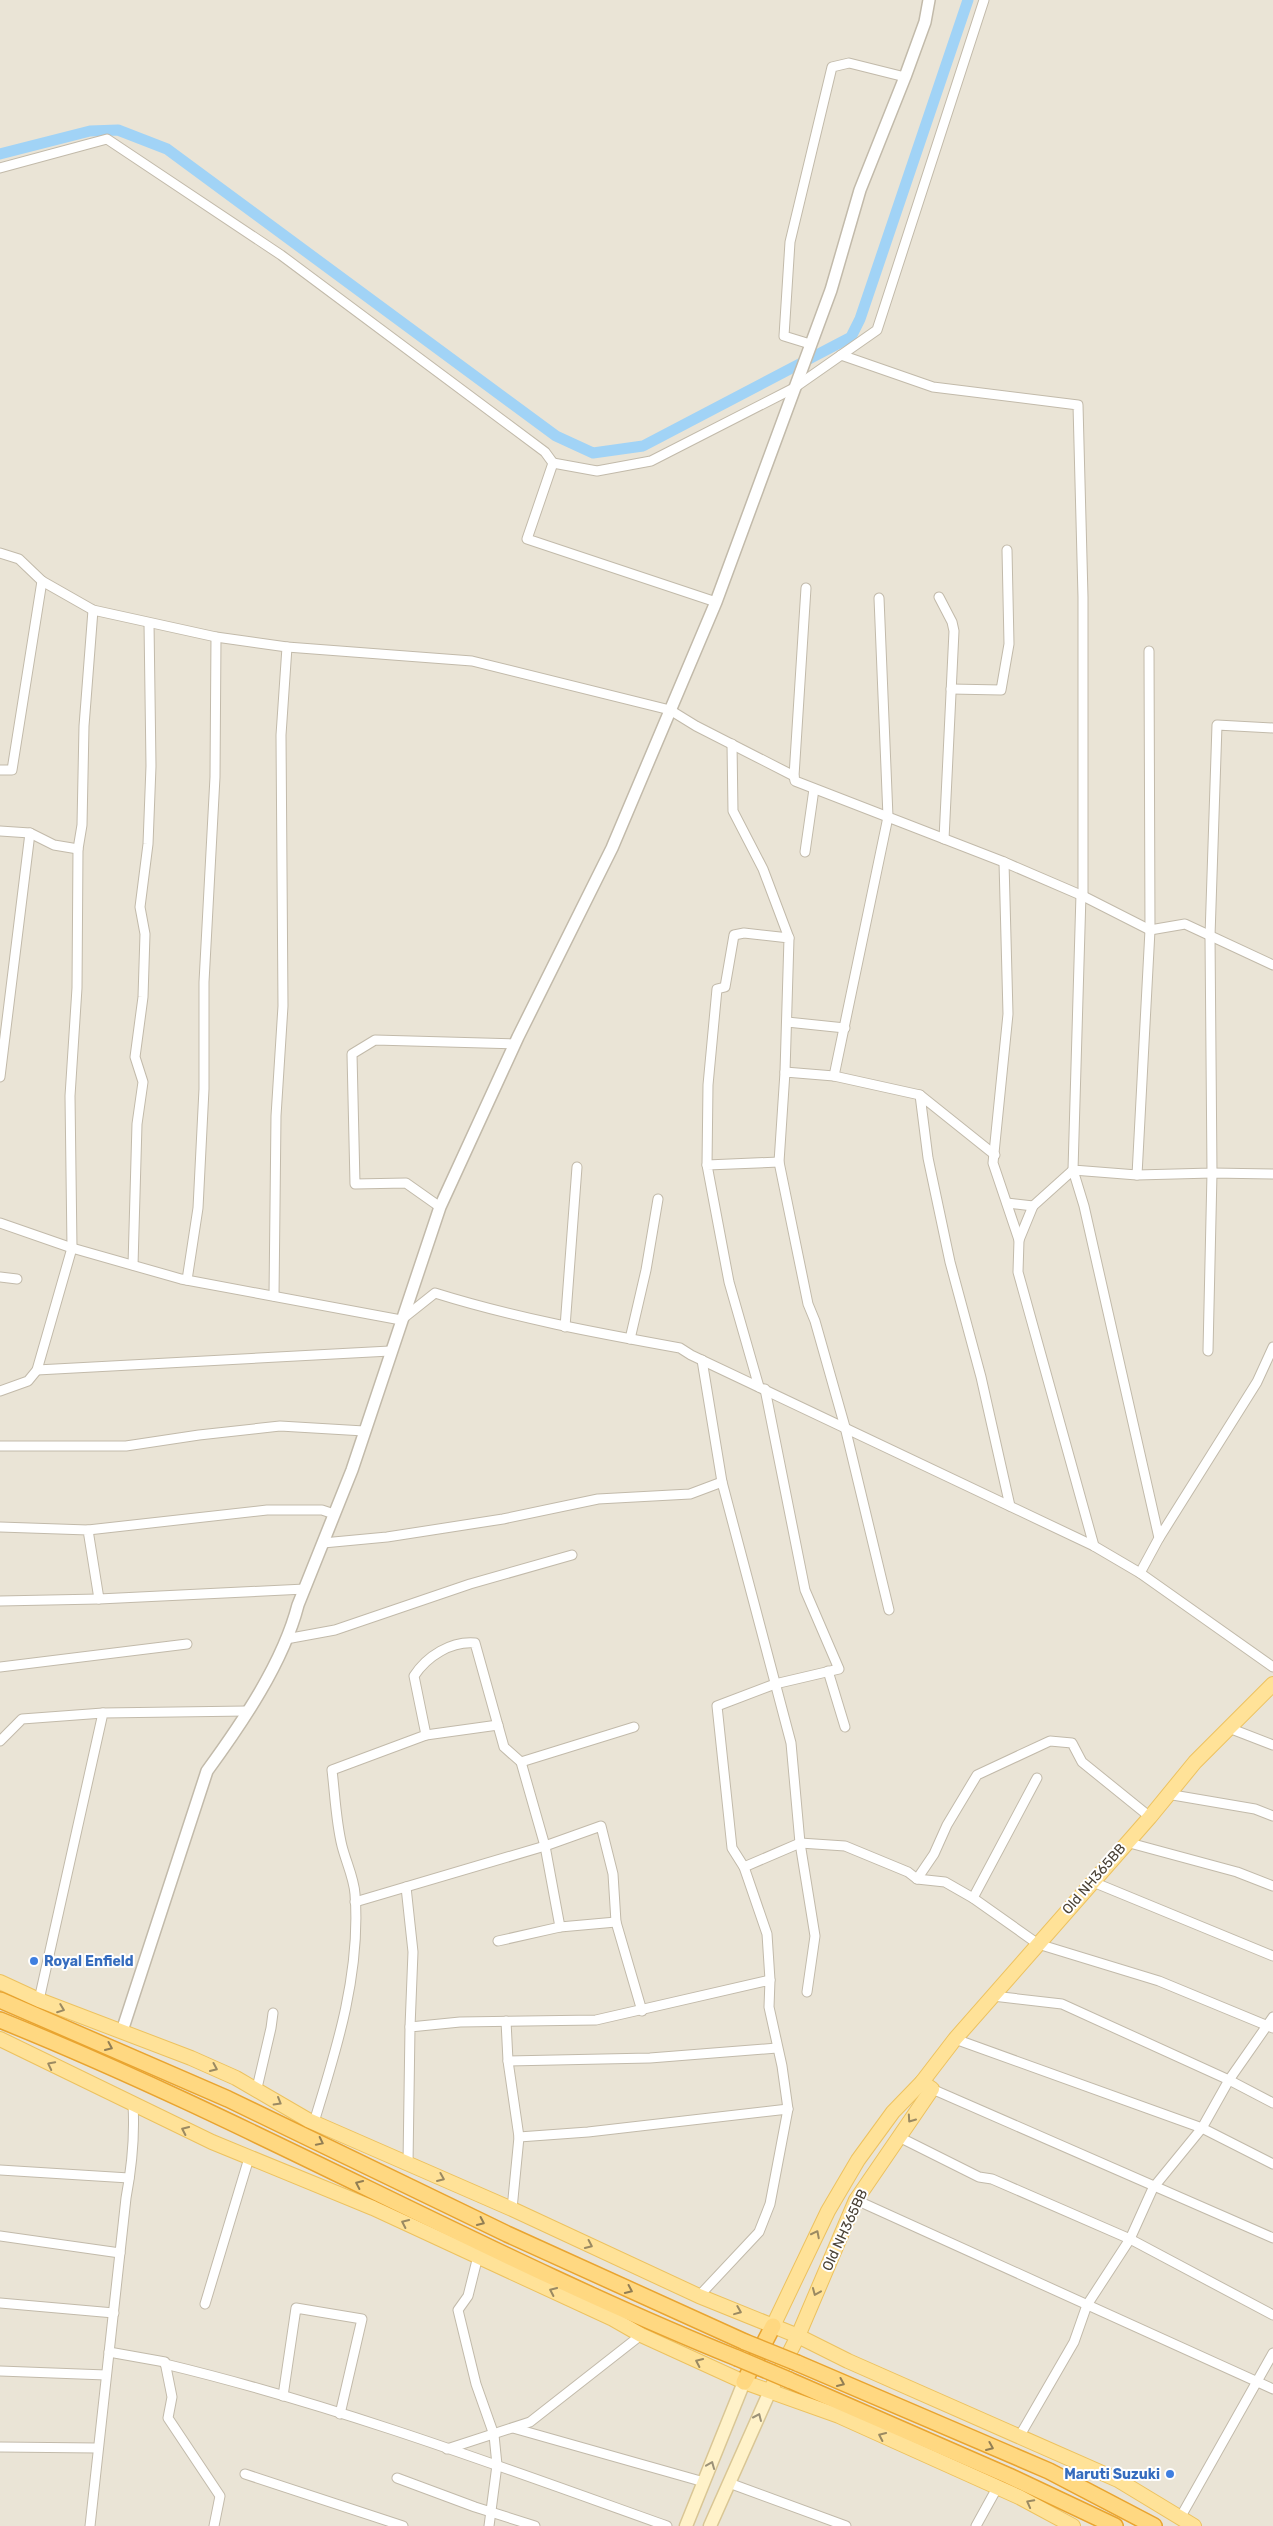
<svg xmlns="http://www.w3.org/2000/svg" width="1273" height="2526" font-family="Rubik,sans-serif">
  <rect width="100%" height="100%" fill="#f5f2e9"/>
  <rect fill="#eae4d6" x="0" y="0" width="1273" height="2526"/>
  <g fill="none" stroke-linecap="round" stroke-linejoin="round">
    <path stroke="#a1d3f6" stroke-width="11" d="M0 154 90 131 118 130 167 149 556 436 593 453 643 446 851 337 860 319 968 0"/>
    <g stroke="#c2baaa" stroke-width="11">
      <g id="minor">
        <path d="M0 168 107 139 281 255 545 452 553 463 527 539 716 602"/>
        <path d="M810 344 784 336 790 242 832 67 849 63 905 77"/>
        <path d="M841 355 933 387 1078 405 1083 597V896"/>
        <path d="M553 463 597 471 651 461 794 388 877 330 984 0"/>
        <path d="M0 553 19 559 42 581 93 610 216 637 287 647 281 735 283 1006 276 1116 274 1296"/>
        <path d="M939 597 952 622 954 631 944 839"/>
        <path d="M287 647 472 661 670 710 696 726 794 776 795 781 1004 862 1083 896 1150 930 1185 924 1273 965"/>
        <path d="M951 689 1001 690 1009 644 1007 550"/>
        <path d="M732 744 733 811 763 869 789 938"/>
        <path d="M0 770H12L42 581"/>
        <path d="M794 776 806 588"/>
        <path d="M0 831 30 833 54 845 78 849"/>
        <path d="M805 852 814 789"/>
        <path d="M1004 862 1008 1014 993 1163 1019 1240 1018 1272 1094 1546"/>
        <path d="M1081 894 1073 1170 1137 1175 1150 930 1149 651"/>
        <path d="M787 1022 845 1028"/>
        <path d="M834 1076 888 817 879 598"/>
        <path d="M0 1077 30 833"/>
        <path d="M995 1155 920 1095 928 1158 950 1262 981 1377 1010 1506"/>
        <path d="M707 1165 708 1085 717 989 725 987 734 935 744 933 789 938 785 1072"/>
        <path d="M1137 1175 1212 1173 1210 936 1217 725 1273 728"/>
        <path d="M1007 1203 1033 1206"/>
        <path d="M440 1207 406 1183 355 1184 352 1054 375 1040 515 1044"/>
        <path d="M0 1223 72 1248 181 1279 401 1320 435 1293C515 1318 597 1333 680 1348L691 1355 1094 1546 1140 1573 1273 1667"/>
        <path d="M1019 1240 1033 1206 1073 1170 1084 1206 1159 1538 1140 1573"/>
        <path d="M133 1265 137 1124 143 1082 135 1057 143 997 145 934 140 907 148 844 151 766 149 623"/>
        <path d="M0 1277 17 1279"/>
        <path d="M187 1280 198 1208 204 1089V982L215 777 216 637"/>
        <path d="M565 1327 577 1167"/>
        <path d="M630 1339 646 1270 658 1199"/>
        <path d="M1208 1351 1212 1173 1273 1174"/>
        <path d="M702 1360 722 1482 791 1743 800 1843 815 1936 807 1992"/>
        <path d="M37 1370 390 1351"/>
        <path d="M759 1387 729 1282 707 1165 779 1162"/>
        <path d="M765 1389 805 1590 839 1669 775 1684 717 1706 732 1848 744 1867 767 1934 770 1980"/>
        <path d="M0 1391 28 1381 37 1370 72 1248 70 1096 77 988 78 849 82 825 84 726 93 610"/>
        <path d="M0 1446H126L199 1435 280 1426 364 1431"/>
        <path d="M0 1527 88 1530 99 1599 305 1589"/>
        <path d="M88 1530 267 1510H322L334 1514"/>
        <path d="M1159 1538 1257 1382 1273 1347"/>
        <path d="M323 1543 387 1537 503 1519 598 1499 690 1494 722 1482"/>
        <path d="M0 1601 99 1599"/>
        <path d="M889 1610 845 1427 815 1321 808 1304 779 1162 785 1072 834 1076 920 1095"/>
        <path d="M286 1639 335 1630 470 1584 572 1555"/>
        <path d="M0 1667 187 1644"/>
        <path d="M828 1671 845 1727"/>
        <path d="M1229 1728 1273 1745"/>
        <path d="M426 1735 498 1725"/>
        <path d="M0 1741 22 1719 103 1713"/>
        <path d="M521 1762 545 1846 560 1927"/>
        <path d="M1167 1794 1255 1809 1273 1816"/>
        <path d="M1126 1842 1237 1872 1273 1886"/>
        <path d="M744 1867 800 1843 845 1846 908 1872 917 1879 945 1882 973 1898 1038 1944 1159 1981 1273 2028"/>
        <path d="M917 1879 934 1854 947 1825 977 1775 1050 1741 1072 1743 1082 1762 1150 1817"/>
        <path d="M1093 1882 1273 1956"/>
        <path d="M406 1887 413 1952 410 2027"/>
        <path d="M973 1898 1037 1778"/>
        <path d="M355 1902 545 1846 601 1826 613 1874 616 1922 642 2011"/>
        <path d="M498 1941 560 1927 616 1922"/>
        <path d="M993 1996 1062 2004 1229 2080 1273 2103"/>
        <path d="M39 2000 103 1713 247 1711"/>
        <path d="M506 2021 508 2061 519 2137"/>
        <path d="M955 2039 1202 2128 1273 2164"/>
        <path d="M508 2061 650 2058 777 2048"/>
        <path d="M257 2088 271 2028 273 2013"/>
        <path d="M932 2089 1273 2238"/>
        <path d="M314 2122C337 2048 361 1972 355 1894 354 1878 346 1862 342 1846 336 1822 335 1795 332 1770L426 1735 414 1676C427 1656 451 1641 475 1643L504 1747 521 1762 634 1727"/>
        <path d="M899 2137 979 2177 992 2179 1130 2239 1273 2315"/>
        <path d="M408 2164 410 2027 460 2022 596 2020 770 1980 769 2007 782 2066 788 2109"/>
        <path d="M0 2170 129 2178"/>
        <path d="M856 2200 1273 2389"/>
        <path d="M512 2209 519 2137 588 2132 788 2109 770 2204 759 2232 699 2296"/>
        <path d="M0 2236 120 2253"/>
        <path d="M478 2256 468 2296 458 2310 476 2384 494 2435 497 2465 489 2526"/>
        <path d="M0 2303 114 2313"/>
        <path d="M205 2304 249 2158"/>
        <path d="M109 2352 165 2362 172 2397 168 2418 220 2496 214 2526"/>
        <path d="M165 2364C336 2405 502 2467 667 2526"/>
        <path d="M0 2371 106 2375"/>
        <path d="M283 2396 296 2308 362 2319 340 2414"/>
        <path d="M513 2428 704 2482"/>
        <path d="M1019 2437 1074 2342 1087 2305 1130 2239 1153 2188 1202 2128 1229 2080 1273 2017"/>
        <path d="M0 2447 97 2448"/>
        <path d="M447 2449 530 2422 641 2335"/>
        <path d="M245 2474 403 2526"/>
        <path d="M397 2478 475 2507 535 2526"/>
        <path d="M729 2483 846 2526"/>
        <path d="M1180 2518 1273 2353"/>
        <path d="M90 2526 126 2198C132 2166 135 2138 133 2105"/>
        <path d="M976 2526 997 2488"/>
      </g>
    </g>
    <g stroke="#c2baaa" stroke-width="14">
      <path id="tertiary" d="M122 2031 207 1771C242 1723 283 1663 298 1605L352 1470 440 1207 518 1037 612 848 716 602 831 290 860 190 905 77 925 22 929 0"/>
    </g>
    <g stroke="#d9c695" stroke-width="15">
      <g id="secondary">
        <path d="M686 2526 744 2382"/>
        <path d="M710 2526 770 2391"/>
      </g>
    </g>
    <g stroke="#edc25f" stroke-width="16">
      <g id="primary">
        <path d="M0 1982 39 2000 191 2058 236 2078 308 2120 512 2209 699 2296 798 2336 848 2361 1118 2480 1194 2526"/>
        <path d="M0 2039 212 2142 373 2208 613 2319 641 2335 744 2382 839 2416 1019 2497 1073 2526"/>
        <path d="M773 2326 828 2211 858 2160 893 2112 922 2082 955 2039 1150 1817 1195 1762 1273 1684"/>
        <path d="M773 2385 798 2336 856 2200 932 2089 922 2082"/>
      </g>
    </g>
    <g stroke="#e9a42f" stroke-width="18">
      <g id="trunk">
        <path d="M0 2000 228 2099 507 2234 745 2342"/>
        <path d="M0 2020C251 2121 487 2257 737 2358"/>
        <path d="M797 2363 1049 2471 1154 2526"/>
        <path d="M789 2380 1009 2476 1115 2526"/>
        <path d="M744 2382 773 2326"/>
      </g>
    </g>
    <use href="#minor" stroke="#fff" stroke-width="9"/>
    <use href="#tertiary" stroke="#fff" stroke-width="11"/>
    <use href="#secondary" stroke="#fff2c9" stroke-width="12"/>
    <use href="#primary" stroke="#ffe298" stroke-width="14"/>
    <use href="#trunk" stroke="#ffd881" stroke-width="15"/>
    <g stroke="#e9a42f" stroke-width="18" stroke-linecap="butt">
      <g id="trunk-bridge">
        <path d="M745 2342 797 2363"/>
        <path d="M737 2358 789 2380"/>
      </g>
    </g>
    <use href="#trunk-bridge" stroke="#ffd881" stroke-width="15"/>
  </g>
  <defs><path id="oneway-chevron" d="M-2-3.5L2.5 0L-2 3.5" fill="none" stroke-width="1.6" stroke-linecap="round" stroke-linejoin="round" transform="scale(1.25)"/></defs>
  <g stroke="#9b8a62">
    <use href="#oneway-chevron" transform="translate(61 2009) rotate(21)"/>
    <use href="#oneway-chevron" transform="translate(51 2065) rotate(-153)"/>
    <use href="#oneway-chevron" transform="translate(214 2068) rotate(24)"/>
    <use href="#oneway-chevron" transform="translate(278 2102) rotate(30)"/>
    <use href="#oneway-chevron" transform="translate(911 2119) rotate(125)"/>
    <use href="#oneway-chevron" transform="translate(185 2130) rotate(-155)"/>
    <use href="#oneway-chevron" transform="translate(441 2178) rotate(23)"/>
    <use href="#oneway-chevron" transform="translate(405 2223) rotate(-155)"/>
    <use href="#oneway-chevron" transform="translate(816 2234) rotate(-63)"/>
    <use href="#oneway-chevron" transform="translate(589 2245) rotate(25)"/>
    <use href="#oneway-chevron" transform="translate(553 2291) rotate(-155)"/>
    <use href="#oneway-chevron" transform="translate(816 2292) rotate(113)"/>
    <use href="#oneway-chevron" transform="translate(738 2311) rotate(22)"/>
    <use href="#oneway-chevron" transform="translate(699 2362) rotate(-155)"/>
    <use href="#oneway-chevron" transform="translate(882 2436) rotate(-155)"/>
    <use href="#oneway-chevron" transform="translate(1030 2503) rotate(-152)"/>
  </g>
  <g stroke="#927e54">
    <use href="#oneway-chevron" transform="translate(109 2047) rotate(24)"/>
    <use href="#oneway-chevron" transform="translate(320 2142) rotate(26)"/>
    <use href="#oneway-chevron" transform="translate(359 2184) rotate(-155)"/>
    <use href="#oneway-chevron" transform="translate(481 2222) rotate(25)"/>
    <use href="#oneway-chevron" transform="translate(629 2290) rotate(25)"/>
    <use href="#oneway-chevron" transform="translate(841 2383) rotate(24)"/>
    <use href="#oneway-chevron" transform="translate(990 2447) rotate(23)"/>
  </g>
  <g stroke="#9b9178">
    <use href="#oneway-chevron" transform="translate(758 2417) rotate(-66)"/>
    <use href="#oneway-chevron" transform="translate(711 2465) rotate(-68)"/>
  </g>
  <g fill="#3f7fe0" stroke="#fff" stroke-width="2">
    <circle cx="34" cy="1961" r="5"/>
    <circle cx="1170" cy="2474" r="5"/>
  </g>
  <g text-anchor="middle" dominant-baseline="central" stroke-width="4" stroke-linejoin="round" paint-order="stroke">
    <g font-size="14" fill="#4a4236" stroke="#fff">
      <text transform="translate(1094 1879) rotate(-49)">Old NH365BB</text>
      <text transform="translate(845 2230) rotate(-65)">Old NH365BB</text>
    </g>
    <g font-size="14" font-weight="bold" fill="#366cbe" stroke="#fff" text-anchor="start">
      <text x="44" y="1961">Royal Enfield</text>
      <text x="1160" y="2474" text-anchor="end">Maruti Suzuki</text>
    </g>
  </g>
</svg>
